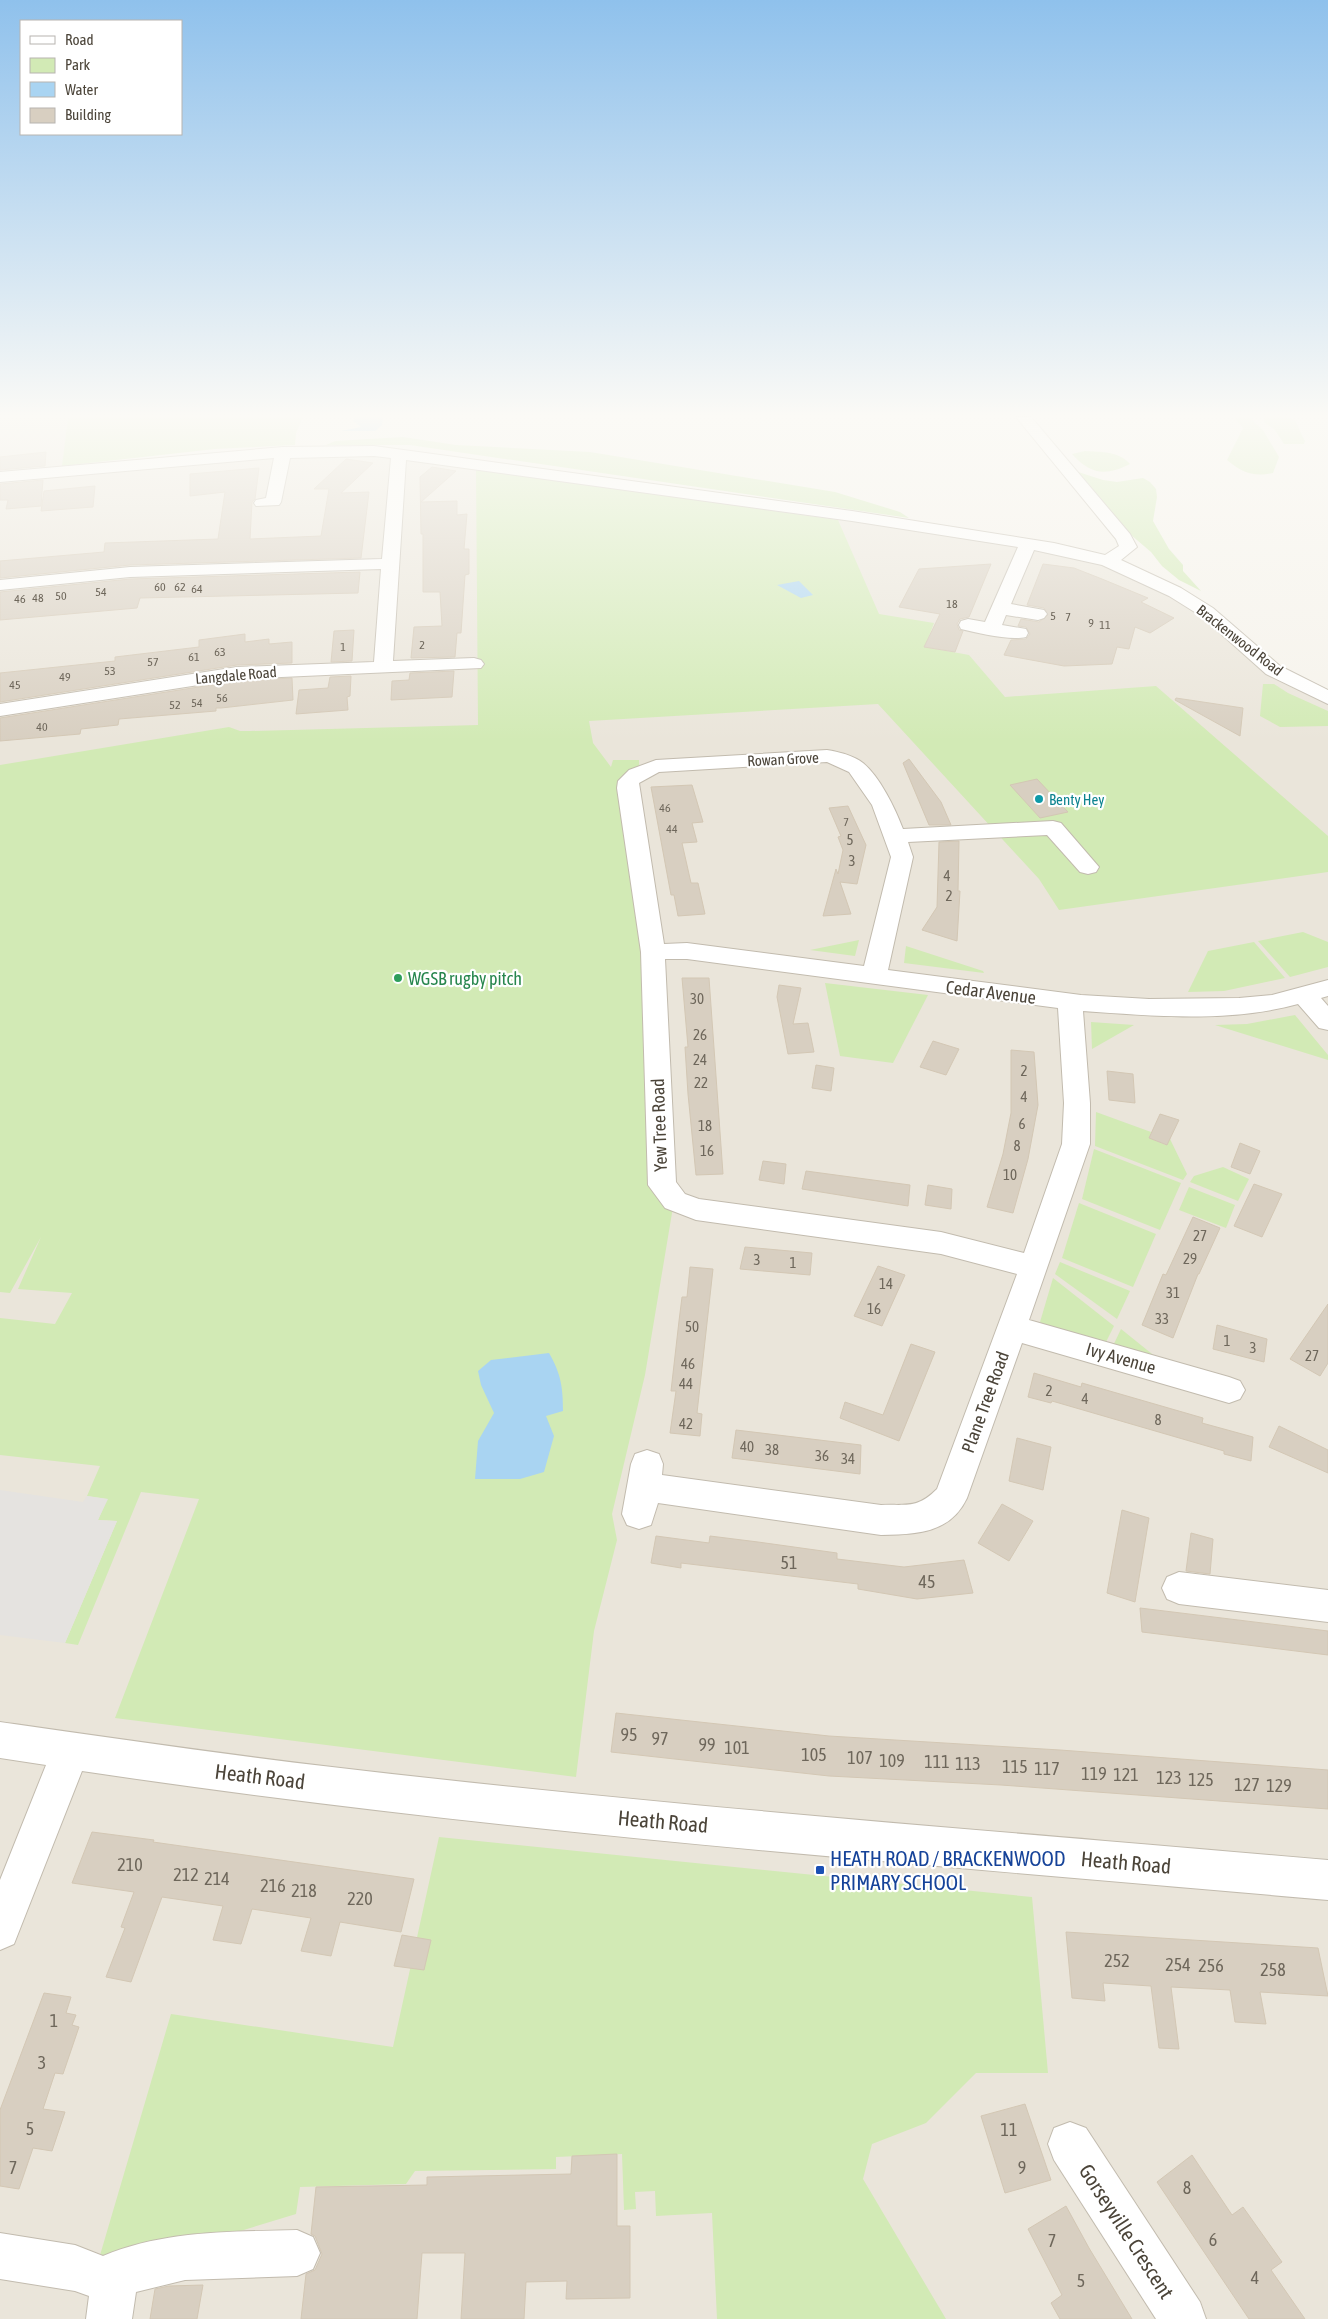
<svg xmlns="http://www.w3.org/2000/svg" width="1328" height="2319" font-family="'Asap Condensed',sans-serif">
  <rect width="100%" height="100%" fill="#f6f3ec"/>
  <path fill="#eae5da" d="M0 417H68L62 471 179 459 370 452 849 517 1086 557 1172 593 1328 701V2319H0Z"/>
  <g fill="#d2eab5">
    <path d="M68 417H303L296 433 295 445 215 449 62 466Z"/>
    <path d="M1234 417H1249L1263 430 1279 457 1273 473C1253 477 1243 473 1227 460L1243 428Z"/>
    <path d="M1264 417C1272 417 1292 414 1296 422 1299 428 1301 434 1305 441L1304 444H1284L1275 430 1264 422Z"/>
    <path d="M403 437 456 445 590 452 835 492 900 512 909 518 410 445H326L335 441Z"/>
    <path d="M1085 451C1101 452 1119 451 1130 464 1106 476 1091 475 1072 454Z"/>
    <path d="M476 469 838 520 879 614 934 623 925 647 969 655 1005 697 1156 686 1328 836V872L1059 910 1039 879 878 704 589 721 593 743 611 767 613 760H639L645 953 673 1207 645 1375 612 1514 617 1540 594 1631 576 1777 115 1718 199 1499 141 1492 78 1645 65 1643 117 1521 98 1520 107 1499 87 1496 100 1466 0 1455V1318L55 1324 72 1293 18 1289 41 1237 10 1293 0 1292V765L229 727 240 731H250L478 725Z"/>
    <path d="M1072 470 1103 480 1117 482 1143 478 1150 482 1156 489 1157 497 1153 521 1169 549 1183 565V571L1201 591 1179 580 1162 566 1151 552 1117 523Z"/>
    <path d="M1263 684H1274L1288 693 1328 711V726L1280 727 1260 716Z"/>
    <path d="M1303 932 1328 942V967L1290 977 1258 941Z"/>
    <path d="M859 940 855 956 810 950Z"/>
    <path d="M1254 942 1285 978 1224 991 1188 992 1208 951Z"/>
    <path d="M906 946 983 971 984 973 904 963Z"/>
    <path d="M825 983 928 995 893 1063 840 1056Z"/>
    <path d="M1295 1015 1328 1055V1060L1215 1025 1247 1024Z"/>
    <path d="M1091 1022 1134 1025 1092 1049Z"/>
    <path d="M1096 1112 1151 1132 1149 1138 1166 1145 1170 1139 1187 1174 1183 1180 1095 1146Z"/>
    <path d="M1094 1149 1181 1183 1160 1230 1082 1199Z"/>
    <path d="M1223 1167 1249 1179 1238 1201 1190 1182 1194 1176Z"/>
    <path d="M1189 1187 1235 1205 1226 1228 1179 1210Z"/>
    <path d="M1079 1203 1156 1234 1133 1287 1062 1258Z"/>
    <path d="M1060 1262 1130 1291 1117 1319 1055 1274Z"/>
    <path d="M1053 1278 1114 1326 1103 1348 1051 1334 1040 1322Z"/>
    <path d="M1121 1329 1167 1366 1111 1350Z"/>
    <path d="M439 1837 1032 1897 1048 2073H976L926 2123 872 2144 863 2179 946 2319H717L712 2213 656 2216 655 2191 635 2192 636 2209 624 2210 622 2154 556 2157V2169L415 2171 406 2184 300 2187 296 2214 129 2265 98 2262 171 2014 393 2047Z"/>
  </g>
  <path fill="#e5e3e0" d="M0 1490 83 1502 87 1496 108 1499 98 1520 117 1521 65 1643 0 1635Z"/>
  <g fill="#a9d4f2">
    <path d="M355 417H383L382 425 375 431H341L361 427 353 421Z"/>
    <path d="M799 581 813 595 801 598 777 585Z"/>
    <path d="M549 1353C561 1374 563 1387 563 1411L546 1416 554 1436 544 1472 520 1479H475L478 1441 494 1413 481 1385 478 1371 491 1360Z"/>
  </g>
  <g fill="#d8cfc1" stroke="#d3c7b4">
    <path d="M46 452 45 466 0 470V457Z"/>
    <path d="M346 459 373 463 341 493 369 492 361 558 130 565 0 578V561L104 552 105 543 218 539 225 492 190 496V474L259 468 255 499 252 502 250 539 321 536 329 489H314Z"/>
    <path d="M432 467 456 471 421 502 457 501V515L467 514 464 549H469V574L465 575 461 633H457L455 657 411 658 414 627 442 626 440 592H423V534H421L420 477Z"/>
    <path d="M43 480 41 506 6 509 8 500H0V484Z"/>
    <path d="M95 486 93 507 41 511 44 491Z"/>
    <path d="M991 564 969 617 960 619 957 624 959 630 963 631 955 652 924 647 940 614 899 607 919 569Z"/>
    <path d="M1043 564 1074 568 1102 579 1148 598 1141 602 1174 618 1150 633 1135 627 1129 649 1117 647 1112 664 1064 666 1004 655 1011 640 1026 639 1030 634 1026 627 1018 626 1021 619 1039 622 1048 615 1044 608 1027 605Z"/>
    <path d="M360 572 358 593 140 598 137 608 0 620V592L130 579Z"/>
    <path d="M354 630 352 661 331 662 334 631Z"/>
    <path d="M245 634V642L269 639V644L292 642V663L237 665 0 702V673L115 661V657L199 647V640Z"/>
    <path d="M454 671 452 697 391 700 392 681 409 680 410 673Z"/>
    <path d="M351 676 350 696 347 697 348 710 296 714 299 690 328 688 330 677Z"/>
    <path d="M292 678 293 700 221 708H216V711L119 719 118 725 81 729 80 734 0 741V718L237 681Z"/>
    <path d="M1176 698 1243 708 1240 736 1175 700Z"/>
    <path d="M909 759 941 802 951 825H929L903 763Z"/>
    <path d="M1037 779 1068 812 1040 818 1010 785Z"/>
    <path d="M692 785 703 822 692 823 697 842 682 843 691 883H698L705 914 678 916 674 895H671L651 787Z"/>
    <path d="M848 806 866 845 857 884 840 882 851 914 823 916 836 869 838 874 843 850 838 837 841 836 829 808Z"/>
    <path d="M959 841 958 891H960L957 941 922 930 937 907 939 842Z"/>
    <path d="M682 978H709L723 1174 696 1175 688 1094 685 1047H688Z"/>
    <path d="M779 985 801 988 793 1024 808 1023 814 1052 788 1054 777 997Z"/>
    <path d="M933 1041 959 1049 946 1075 920 1067Z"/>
    <path d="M1011 1050 1034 1052 1038 1105 1028 1159 1013 1213 987 1207 1003 1154 1011 1113Z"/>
    <path d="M816 1065 834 1068 831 1091 812 1088Z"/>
    <path d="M1107 1071 1133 1074 1135 1103 1109 1100Z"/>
    <path d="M1160 1114 1179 1120 1167 1145 1149 1138Z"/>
    <path d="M1240 1143 1260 1151 1250 1174 1231 1167Z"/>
    <path d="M763 1161 786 1164 784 1184 759 1180Z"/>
    <path d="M806 1171 910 1185 908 1206 802 1189Z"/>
    <path d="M1254 1184 1282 1194 1262 1237 1234 1226Z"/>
    <path d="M928 1185 952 1189 951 1209 925 1205Z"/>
    <path d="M1193 1217 1220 1228 1199 1274H1198L1173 1338 1142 1325 1163 1274 1166 1275Z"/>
    <path d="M745 1247 812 1253 810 1275 740 1269Z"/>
    <path d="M878 1266 905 1275 882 1326 854 1316Z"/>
    <path d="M690 1267 713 1269 697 1413 702 1414 700 1436 670 1433 676 1391H671L679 1321 682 1297H687Z"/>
    <path d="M1328 1304V1363L1320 1376 1290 1359Z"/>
    <path d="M1217 1325 1267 1339 1264 1362 1213 1349Z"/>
    <path d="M911 1344 935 1352 899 1441 840 1418 845 1402 883 1415Z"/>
    <path d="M1034 1373 1081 1387 1082 1383 1203 1418 1202 1423 1253 1437 1251 1461 1224 1454V1451L1052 1401 1051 1403 1028 1397Z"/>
    <path d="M1279 1426 1328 1450V1473L1269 1447Z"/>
    <path d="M736 1430 861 1445 860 1474 732 1458Z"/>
    <path d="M1017 1438 1051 1447 1043 1490 1009 1481Z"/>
    <path d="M1002 1504 1033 1521 1009 1561 978 1543Z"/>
    <path d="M1122 1510 1149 1518 1135 1602 1107 1593Z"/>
    <path d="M1191 1533 1213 1539 1210 1574 1186 1571Z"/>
    <path d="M656 1536 709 1543 710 1536 758 1542 837 1553V1559L904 1567 964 1560 973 1593 917 1599 858 1589V1584L681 1563V1568L651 1563Z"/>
    <path d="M1140 1608 1328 1631V1655L1142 1632Z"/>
    <path d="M616 1713 829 1736 1060 1750 1328 1770V1809L1001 1785 829 1776 611 1752Z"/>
    <path d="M92 1832 154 1840 153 1842 414 1879 401 1932 340 1922 331 1956 301 1951 311 1918 252 1909 241 1944 213 1940 223 1906 162 1897 131 1982 106 1977 125 1928 121 1927 134 1892 72 1883Z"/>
    <path d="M1066 1932 1318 1948 1328 1996 1260 1992 1266 2024 1235 2022 1230 1990 1171 1987 1179 2049 1159 2048 1151 1986 1103 1983 1105 2001 1072 1998Z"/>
    <path d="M402 1935 431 1940 424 1970 394 1966Z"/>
    <path d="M44 1993 71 1997 66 2013 76 2015 72 2025 79 2027 63 2074 55 2073 43 2109 65 2112 52 2151 33 2148 19 2189 0 2186V2110Z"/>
    <path d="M1025 2104 1051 2180 1005 2193 981 2116Z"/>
    <path d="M617 2154V2226H630V2298L566 2299 567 2281 526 2282 524 2319H461L465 2253H422L417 2319H301L306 2274 315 2270 322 2254 315 2236 311 2234 316 2187 427 2185V2177L571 2174 572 2156Z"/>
    <path d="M1192 2155 1232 2215 1243 2207 1282 2262 1271 2270 1305 2319H1249L1157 2182Z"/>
    <path d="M1066 2206 1089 2248 1132 2319H1060L1051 2303 1062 2295 1028 2229Z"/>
    <path d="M203 2285 197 2319H150L155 2289 169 2286Z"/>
  </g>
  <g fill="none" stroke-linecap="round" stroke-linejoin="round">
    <g stroke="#c2bbae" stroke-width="2">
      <g id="minor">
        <path d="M1016 417H1031L1130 534 1137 547 1121 560 1181 588 1213 608 1280 666 1328 690V704L1266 674 1201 616 1169 596 1102 565 1034 550 1011 604 1044 610 1047 614 1044 618 1038 620 1006 615 1002 625 1026 629 1028 633 1026 637C1010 641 978 633 961 629L959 625 961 621 968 619 985 622 1018 547 852 521 406 460 393 661 474 658 481 660 484 664 481 668 237 679 0 716V704L237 667 374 662 381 569 130 577 0 590V580L130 567 382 559 391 458 374 456 290 458 281 502 279 505 256 506 254 503 256 500 266 498 274 458 0 482V472L283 447 374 446 852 511 1054 543 1105 555 1119 546 1116 539Z"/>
        <path d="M827 750C839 752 853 755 863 763 880 777 895 808 903 829L1053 821 1061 823 1099 867 1096 872 1088 874 1080 872 1047 835 908 842 913 857 888 970 1081 995 1149 999 1239 998 1272 995 1328 980V996L1321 998 1328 1006V1030L1319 1028 1298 1004C1229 1023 1154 1016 1083 1011L1090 1103V1144L1029 1320 1229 1377 1240 1381 1245 1390 1240 1399 1229 1403 1022 1343 967 1498C950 1534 916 1534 881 1535L658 1503 651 1525 639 1529 627 1525 622 1514 631 1464 635 1454 647 1450 659 1454 663 1464 662 1475 881 1505C907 1504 917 1509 937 1489L1017 1274 941 1254 696 1220 665 1208 648 1185 641 952 617 788 618 781 629 770 656 760ZM827 762 849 772 872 805 891 857 864 966 687 943 664 944 639 783 659 772ZM665 959H687L1058 1008 1064 1103 1062 1144 1024 1253 941 1232 699 1199 685 1194 676 1182Z"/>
        <path d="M1179 1572 1328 1590V1622L1179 1604 1167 1599 1162 1588 1167 1577Z"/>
        <path d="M0 1722C111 1738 221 1754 332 1767 663 1806 996 1831 1328 1860V1900C912 1863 495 1833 82 1771L14 1944 0 1950V1880L46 1765 0 1758Z"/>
        <path d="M1070 2122 1086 2128 1200 2302 1206 2319H1156L1054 2160 1048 2144 1054 2128Z"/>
        <path d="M297 2230 313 2237 320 2253 313 2269 297 2276 185 2280 136 2292 132 2319H86L89 2296 75 2291 0 2279V2233L75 2245 103 2256C165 2230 232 2232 297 2230Z"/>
      </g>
    </g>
    <use href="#minor" fill="#fff" fill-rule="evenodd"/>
  </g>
  <linearGradient id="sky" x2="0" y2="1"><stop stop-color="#8fc1ec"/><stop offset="0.56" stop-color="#fbfaf6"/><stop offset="1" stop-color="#fbfaf6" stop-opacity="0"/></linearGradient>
  <rect width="1328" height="742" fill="url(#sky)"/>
  <circle fill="#0f9aa8" stroke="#fff" stroke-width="2" cx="1039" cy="799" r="5"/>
  <circle fill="#2e9e5b" stroke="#fff" stroke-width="2" cx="398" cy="978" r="5"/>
  <rect fill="#1a4fb4" stroke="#fff" stroke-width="2" x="815" y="1865" width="10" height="10" rx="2.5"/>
  <g text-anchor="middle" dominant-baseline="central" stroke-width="4.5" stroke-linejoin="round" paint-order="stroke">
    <g font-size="12" fill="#6e675b">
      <text x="160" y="587">60</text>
      <text x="180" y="587">62</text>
      <text x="197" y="589">64</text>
      <text x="101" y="592">54</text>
      <text x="61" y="596">50</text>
      <text x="38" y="598">48</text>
      <text x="20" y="599">46</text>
      <text x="952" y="604">18</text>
      <text x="1053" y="616">5</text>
      <text x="1068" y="617">7</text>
      <text x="1091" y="623">9</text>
      <text x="1105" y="625">11</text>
      <text x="422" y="645">2</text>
      <text x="343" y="647">1</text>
      <text x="220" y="652">63</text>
      <text x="194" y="657">61</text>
      <text x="153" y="662">57</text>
      <text x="110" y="671">53</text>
      <text x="65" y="677">49</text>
      <text x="15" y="685">45</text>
      <text x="222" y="698">56</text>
      <text x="197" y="703">54</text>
      <text x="175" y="705">52</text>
      <text x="42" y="727">40</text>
      <text x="665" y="808">46</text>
      <text x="846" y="822">7</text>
      <text x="672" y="829">44</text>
    </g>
    <g font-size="15" fill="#4b4439" stroke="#fff">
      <text transform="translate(1240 640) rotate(38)">Brackenwood Road</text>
      <text transform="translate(236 675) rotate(-5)">Langdale Road</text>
      <text transform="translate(783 759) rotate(-3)">Rowan Grove</text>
    </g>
    <g font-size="15" fill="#0d838f" stroke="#fff" text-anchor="start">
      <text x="1049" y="799">Benty Hey</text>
    </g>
    <g font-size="15" fill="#6e675b">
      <text x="850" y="839">5</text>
      <text x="852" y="860">3</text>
      <text x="947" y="875">4</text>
      <text x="949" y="895">2</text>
      <text x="697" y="998">30</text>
      <text x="700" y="1034">26</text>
      <text x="700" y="1059">24</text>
      <text x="1024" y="1070">2</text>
      <text x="701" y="1082">22</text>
      <text x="1024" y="1096">4</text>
      <text x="1022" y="1123">6</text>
      <text x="705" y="1125">18</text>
      <text x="1017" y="1145">8</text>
      <text x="707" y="1150">16</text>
      <text x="1010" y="1174">10</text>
      <text x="1200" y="1235">27</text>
      <text x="1190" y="1258">29</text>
      <text x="757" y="1259">3</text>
      <text x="793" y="1262">1</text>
      <text x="886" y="1283">14</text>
      <text x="1173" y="1292">31</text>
      <text x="874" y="1308">16</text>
      <text x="1162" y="1318">33</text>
      <text x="692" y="1326">50</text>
      <text x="1227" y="1340">1</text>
      <text x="1253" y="1347">3</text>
      <text x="1312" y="1355">27</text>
      <text x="688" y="1363">46</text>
      <text x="686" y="1383">44</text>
      <text x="1049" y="1390">2</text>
      <text x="1085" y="1398">4</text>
      <text x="1158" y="1419">8</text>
      <text x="686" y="1423">42</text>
      <text x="747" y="1446">40</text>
      <text x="772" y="1449">38</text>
      <text x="822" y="1455">36</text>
      <text x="848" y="1458">34</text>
    </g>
    <g font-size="18" fill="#27864d" stroke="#fff" text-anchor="start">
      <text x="408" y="978">WGSB rugby pitch</text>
    </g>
    <g font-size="18" fill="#4b4439" stroke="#fff">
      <text transform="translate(991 992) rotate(7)">Cedar Avenue</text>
      <text transform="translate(659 1125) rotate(-92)">Yew Tree Road</text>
      <text transform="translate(1121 1358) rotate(16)">Ivy Avenue</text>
      <text transform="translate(985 1402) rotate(-70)">Plane Tree Road</text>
    </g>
    <g font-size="18" fill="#6e675b">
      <text x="789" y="1562">51</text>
      <text x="927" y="1581">45</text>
      <text x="629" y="1734">95</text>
      <text x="660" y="1738">97</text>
      <text x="707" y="1744">99</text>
      <text x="737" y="1747">101</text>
      <text x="814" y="1754">105</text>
      <text x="860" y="1757">107</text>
      <text x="892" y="1760">109</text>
      <text x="937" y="1761">111</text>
      <text x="968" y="1763">113</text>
      <text x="1015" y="1766">115</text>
      <text x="1047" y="1768">117</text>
      <text x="1094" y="1773">119</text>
      <text x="1126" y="1774">121</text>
      <text x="1169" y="1777">123</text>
      <text x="1201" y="1779">125</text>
      <text x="1247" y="1784">127</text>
      <text x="1279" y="1785">129</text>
      <text x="130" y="1864">210</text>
      <text x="186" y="1874">212</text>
      <text x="217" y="1878">214</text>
      <text x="273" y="1885">216</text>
      <text x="304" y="1890">218</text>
      <text x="360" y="1898">220</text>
      <text x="1117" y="1960">252</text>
      <text x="1178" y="1964">254</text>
      <text x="1211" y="1965">256</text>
      <text x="1273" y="1969">258</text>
      <text x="54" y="2020">1</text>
      <text x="42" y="2062">3</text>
      <text x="30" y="2128">5</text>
      <text x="1009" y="2129">11</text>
      <text x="13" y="2167">7</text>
      <text x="1022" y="2167">9</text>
      <text x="1187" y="2187">8</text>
      <text x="1213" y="2239">6</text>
      <text x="1052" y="2240">7</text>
      <text x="1255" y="2277">4</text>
      <text x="1081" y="2280">5</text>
    </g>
    <g font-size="21" fill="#4b4439" stroke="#fff">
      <text transform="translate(260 1776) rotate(7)">Heath Road</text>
      <text transform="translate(663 1821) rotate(5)">Heath Road</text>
      <text transform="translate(1126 1862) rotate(5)">Heath Road</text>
      <text transform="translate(1127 2231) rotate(57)">Gorseyville Crescent</text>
    </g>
    <g font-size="21" fill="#164399" stroke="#fff" text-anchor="start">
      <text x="830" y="1858">HEATH ROAD / BRACKENWOOD<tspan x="830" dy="24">PRIMARY SCHOOL</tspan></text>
    </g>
  </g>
  <rect x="20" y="20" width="162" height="115" fill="#ffffff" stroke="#b7b4b0"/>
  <rect x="30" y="36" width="25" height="8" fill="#ffffff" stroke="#b7b4b0"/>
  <text x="65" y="45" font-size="15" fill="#4b4439">Road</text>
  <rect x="30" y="58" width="25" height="15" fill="#d2eab5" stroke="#b7b4b0"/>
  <text x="65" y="70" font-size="15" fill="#4b4439">Park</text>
  <rect x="30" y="82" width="25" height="15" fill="#a9d4f2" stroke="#b7b4b0"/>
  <text x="65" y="95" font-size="15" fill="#4b4439">Water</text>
  <rect x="30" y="108" width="25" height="15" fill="#d8cfc1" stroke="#b7b4b0"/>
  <text x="65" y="120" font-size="15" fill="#4b4439">Building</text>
</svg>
